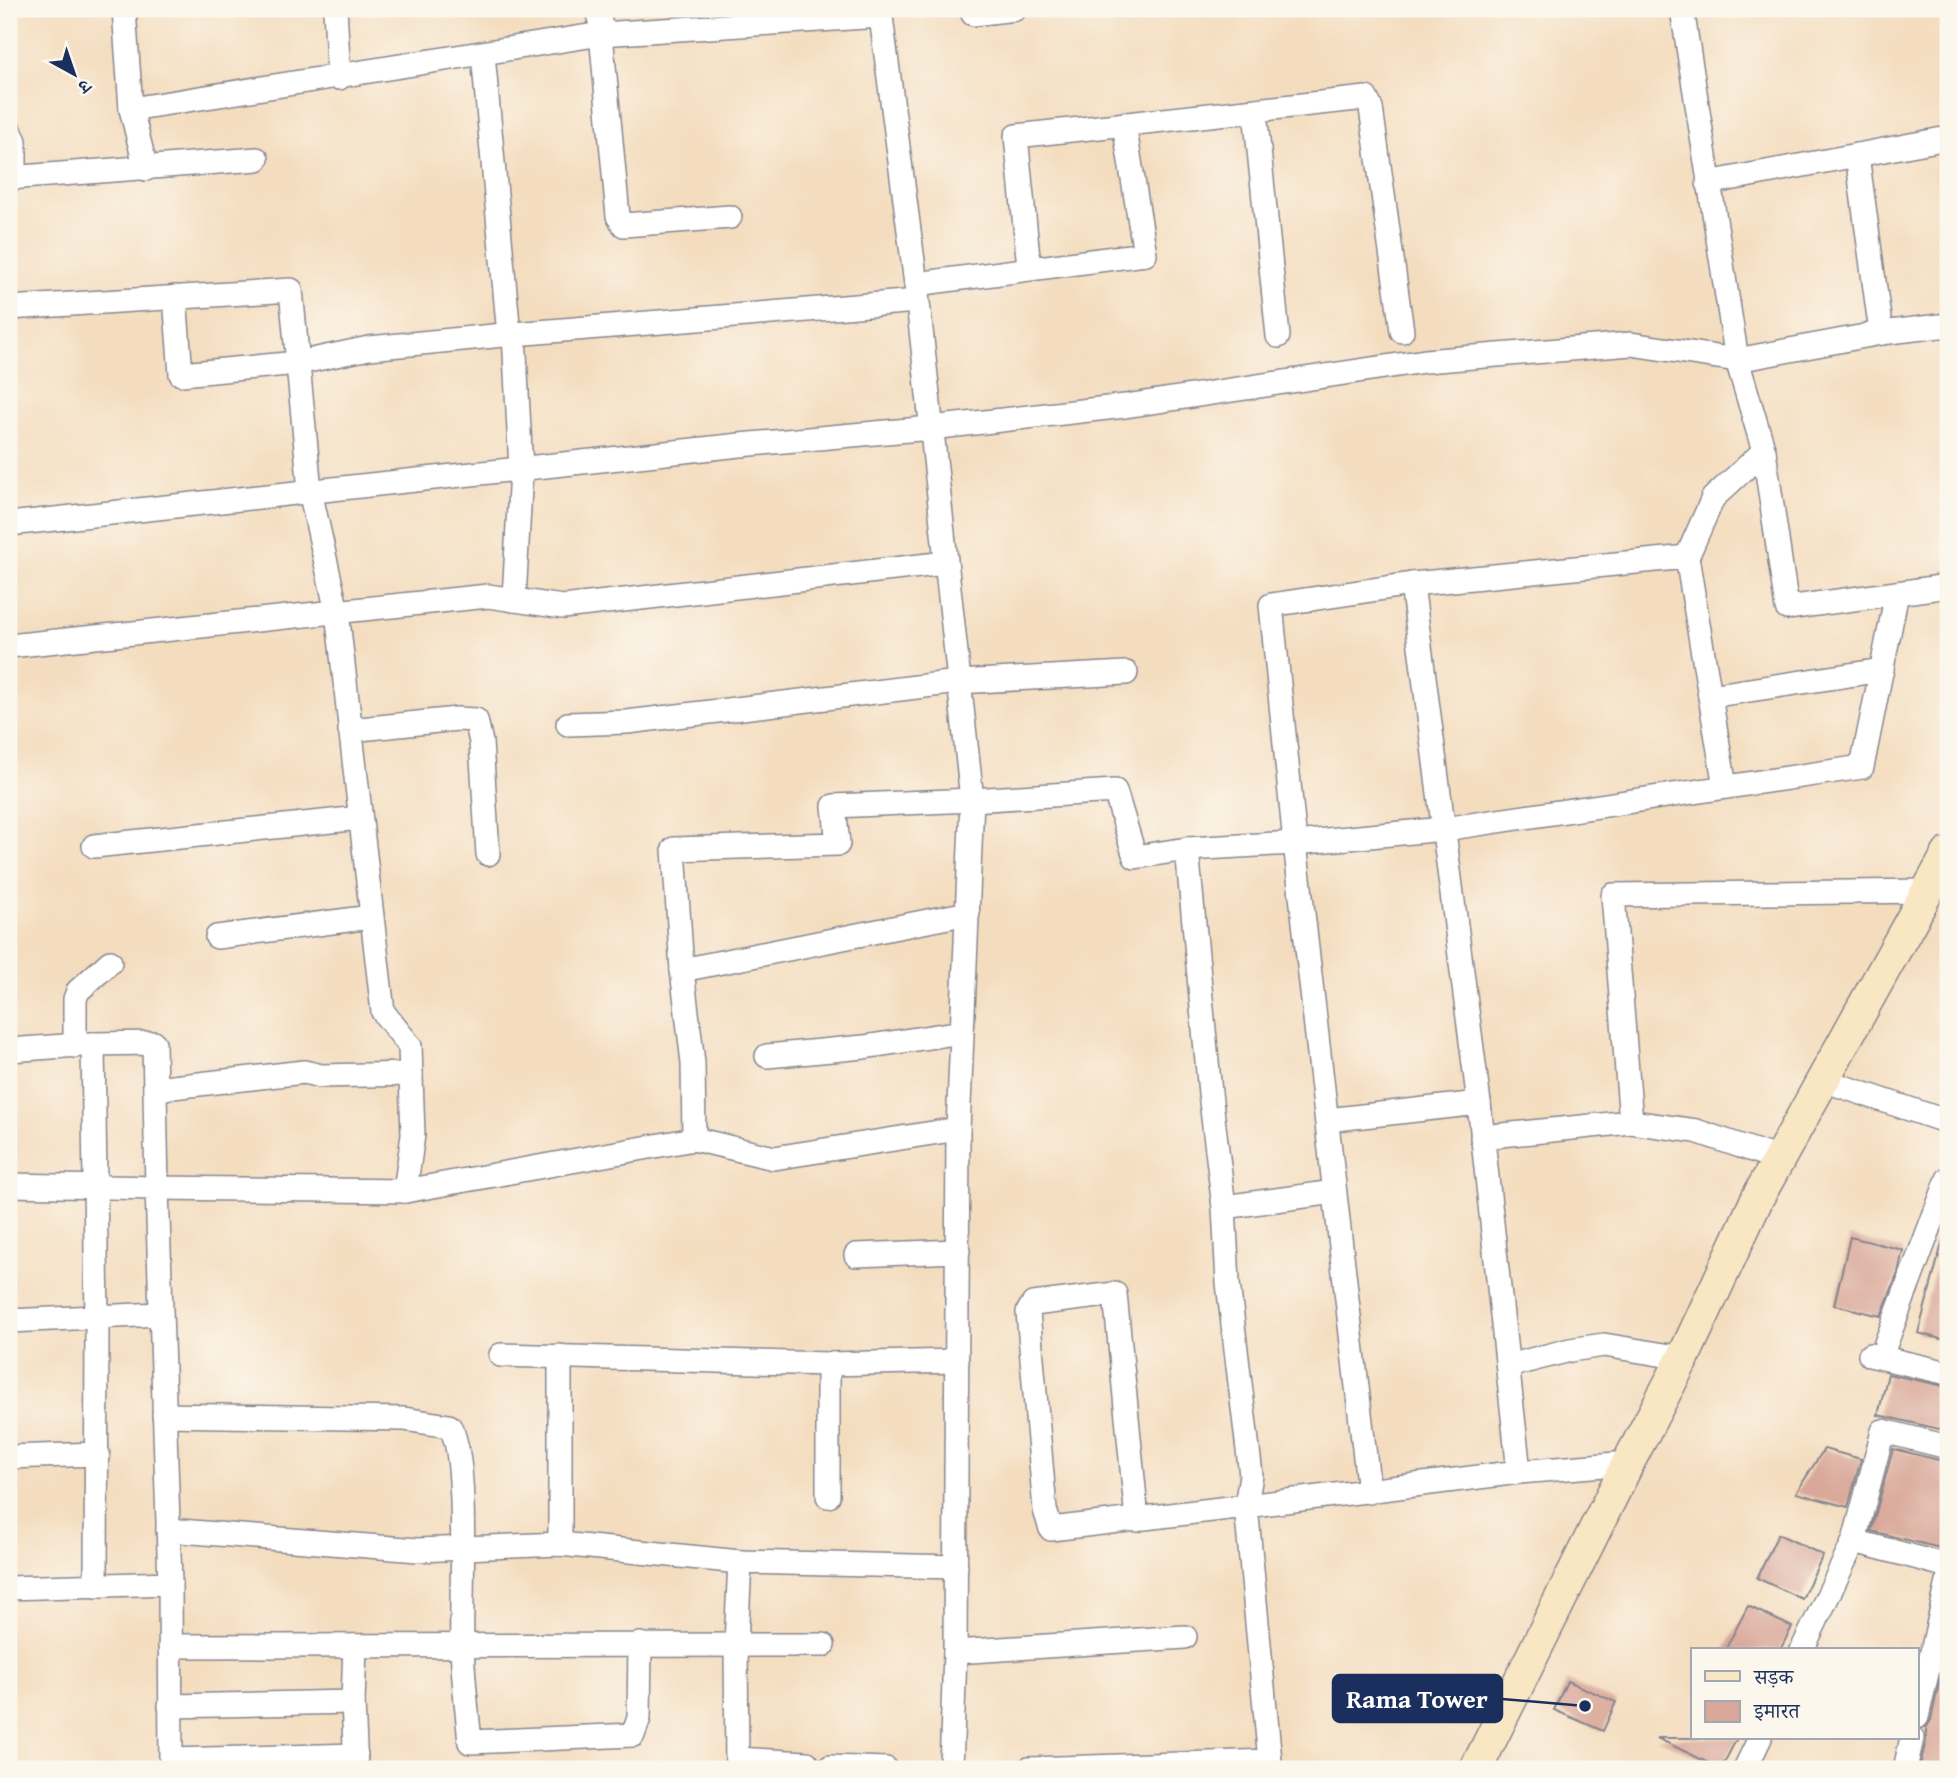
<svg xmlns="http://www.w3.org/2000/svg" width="1957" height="1778" font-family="'Gentium Book Plus','Noto Serif Devanagari',serif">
  <rect width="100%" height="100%" fill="#fbf7ec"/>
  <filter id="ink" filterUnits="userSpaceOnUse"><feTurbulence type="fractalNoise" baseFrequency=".0143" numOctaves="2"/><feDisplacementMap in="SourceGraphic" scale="14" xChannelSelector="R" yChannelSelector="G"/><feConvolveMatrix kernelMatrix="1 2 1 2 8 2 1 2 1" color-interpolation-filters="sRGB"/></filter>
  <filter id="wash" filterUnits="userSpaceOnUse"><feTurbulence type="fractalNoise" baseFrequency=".00686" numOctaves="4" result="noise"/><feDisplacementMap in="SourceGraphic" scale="28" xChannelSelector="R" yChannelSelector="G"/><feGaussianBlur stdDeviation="1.57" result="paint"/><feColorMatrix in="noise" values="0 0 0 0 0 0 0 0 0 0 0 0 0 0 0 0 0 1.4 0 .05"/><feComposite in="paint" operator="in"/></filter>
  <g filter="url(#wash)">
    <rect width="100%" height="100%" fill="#f4ddbf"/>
    <g id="blocks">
      <g fill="#d9a89a">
        <path d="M1850 1237 1903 1250 1898 1273 1881 1316 1834 1305Z"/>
        <path d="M1943 1240 1948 1241V1341L1918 1333Z"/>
        <path d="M1888 1374 1948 1387V1431L1878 1415Z"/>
        <path d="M1824 1449 1861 1459 1848 1507 1796 1493Z"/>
        <path d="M1893 1449 1948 1462V1550L1871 1531Z"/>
        <path d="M1778 1534 1823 1555 1802 1599 1757 1578Z"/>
        <path d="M1748 1606 1792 1627 1780 1650H1725Z"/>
        <path d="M1945 1656 1948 1657V1769H1919L1926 1741V1728L1931 1720Z"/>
        <path d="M1567 1681 1616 1702 1603 1731 1554 1710Z"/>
        <path d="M1657 1738H1737L1721 1769Z"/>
      </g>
    </g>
  </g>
  <g filter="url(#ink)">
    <use href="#blocks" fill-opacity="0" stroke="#88868e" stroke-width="2"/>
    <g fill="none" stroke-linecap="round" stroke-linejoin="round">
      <g stroke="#88868e" stroke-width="26">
        <g id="street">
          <path d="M124 9 131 109 601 34 618 216 624 225 730 217"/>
          <path d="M335 9 339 78"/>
          <path d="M599 9 601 34 881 16"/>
          <path d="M880 9 916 284 972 800 1115 791 1135 857 1187 849 1295 843 1444 829 1862 767 1897 593"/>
          <path d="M1682 9 1737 360 1764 451 1787 608 1948 586"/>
          <path d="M973 14 1015 9"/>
          <path d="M483 54 509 335"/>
          <path d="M131 109 146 169"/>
          <path d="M1255 111 1278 336"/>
          <path d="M9 129 15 141V178"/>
          <path d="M1857 155 1881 333"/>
          <path d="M9 178 257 159"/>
          <path d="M1708 183 1948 138"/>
          <path d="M1029 267 1016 136 1366 98 1371 108 1402 331"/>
          <path d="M916 284 1145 254 1124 124"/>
          <path d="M175 297 181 374 298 363 369 348 514 334 917 301"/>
          <path d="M9 308 291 290 310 491 337 612 383 1012 410 1046 413 1135 405 1191"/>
          <path d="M9 524 740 445 931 428 1125 406 1425 361 1631 344 1737 360 1881 333 1948 325"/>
          <path d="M1687 557 1725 787"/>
          <path d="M1412 584 1479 1103 1519 1472"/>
          <path d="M514 600 521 469 514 334"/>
          <path d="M9 646 488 596 563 607 946 563"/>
          <path d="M1710 696 1882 670"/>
          <path d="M568 724 627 722 958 682 1126 673"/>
          <path d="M350 730 457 719 476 720 481 742 488 854"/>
          <path d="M94 846 360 818"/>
          <path d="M217 937 371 917"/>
          <path d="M682 970 968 913"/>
          <path d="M93 1044 97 1319 96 1586"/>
          <path d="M75 1046V999L78 991 110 962"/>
          <path d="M9 1050 93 1044 154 1043 157 1188 405 1191 694 1139 693 1063 682 970 674 849 838 844 834 806 972 800 958 1129 955 1652 951 1769"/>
          <path d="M767 1056 864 1047 962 1032"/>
          <path d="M1823 1080 1948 1122"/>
          <path d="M155 1089 304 1072 321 1076 411 1074"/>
          <path d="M1327 1120 1479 1103"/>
          <path d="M1631 1122 1613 895 1929 891"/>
          <path d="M1482 1137 1631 1122 1696 1131 1779 1159"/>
          <path d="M694 1139 774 1158 958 1129"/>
          <path d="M9 1185 157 1188 170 1583 9 1588"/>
          <path d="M1224 1207 1334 1192"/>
          <path d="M856 1255 958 1251"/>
          <path d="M9 1321 160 1314"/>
          <path d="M1886 1343 1948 1179"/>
          <path d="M501 1355 828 1364 957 1361"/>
          <path d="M1870 1355 1948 1373"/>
          <path d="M560 1356V1544"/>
          <path d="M828 1364V1496"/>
          <path d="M1508 1366 1570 1350 1604 1345 1683 1358"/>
          <path d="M164 1415 404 1419 449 1426C470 1451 460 1605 462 1645 463 1678 467 1710 470 1742L633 1735 639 1718 640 1644"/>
          <path d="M9 1457 98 1454"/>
          <path d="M1369 1492 1295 843 1271 605 1412 584 1687 557 1713 498 1764 451"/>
          <path d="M1137 1520 1115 1294 1033 1304 1028 1312 1045 1510 1051 1529 1246 1506 1251 1475 1228 1283 1224 1207 1210 1093 1187 849"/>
          <path d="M168 1530 418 1550 560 1544 740 1562"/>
          <path d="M1854 1541 1883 1431 1948 1447"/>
          <path d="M170 1583 171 1769"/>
          <path d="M170 1646 823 1645"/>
          <path d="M355 1646 353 1702 356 1769"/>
          <path d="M1802 1650 1854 1541 1948 1566"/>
          <path d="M955 1652 1185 1637"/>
          <path d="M170 1706 353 1702"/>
          <path d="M1917 1717 1948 1582"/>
          <path d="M737 1759 807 1763"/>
          <path d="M171 1760 356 1755"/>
          <path d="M830 1767 886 1769"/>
          <path d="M737 1769 736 1644 740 1562 956 1567"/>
          <path d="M1029 1769 1270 1761 1246 1506 1519 1472 1628 1463"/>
          <path d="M1745 1769 1760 1738"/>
          <path d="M1905 1769 1912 1738"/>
        </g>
      </g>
      <g stroke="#88868e" stroke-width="35">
        <path id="secondary" d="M1476 1769 1628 1463 1683 1358 1758 1197 1948 854"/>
      </g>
      <use href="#street" stroke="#fff" stroke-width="23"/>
      <use href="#secondary" stroke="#f9e7c3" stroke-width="32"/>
    </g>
  </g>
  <path fill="none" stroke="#1b2f5e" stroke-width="2.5" d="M1585 1706L1502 1699"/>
  <circle fill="#1b2f5e" stroke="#fbf7ec" stroke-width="2.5" cx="1585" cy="1706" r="7"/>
  <rect fill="#1b2f5e" stroke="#1b2f5e" stroke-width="2.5" x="1333" y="1675" width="169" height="47" rx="7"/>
  <g font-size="26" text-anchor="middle" font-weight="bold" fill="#fff">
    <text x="1417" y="1708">Rama Tower</text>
  </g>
  <rect width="1957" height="1778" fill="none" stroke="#fbf7ec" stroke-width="35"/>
  <rect x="1691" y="1648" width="228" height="91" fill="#fbf7ec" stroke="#a1a7b3" stroke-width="2"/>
  <rect x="1705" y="1671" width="35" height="10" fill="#f9e7c3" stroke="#a1a7b3" stroke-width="2"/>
  <text x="1754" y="1684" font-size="21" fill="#1b2f5e">सड़क</text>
  <rect x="1705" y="1701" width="35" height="21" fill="#d9a89a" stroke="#a1a7b3" stroke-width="2"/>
  <text x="1754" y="1718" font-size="21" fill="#1b2f5e">इमारत</text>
  <g transform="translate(74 74) rotate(140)" stroke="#fbf7ec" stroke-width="5" paint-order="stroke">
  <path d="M0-5L12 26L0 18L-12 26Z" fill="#1b2f5e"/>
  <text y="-10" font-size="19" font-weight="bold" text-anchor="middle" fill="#1b2f5e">उ</text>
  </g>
</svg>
